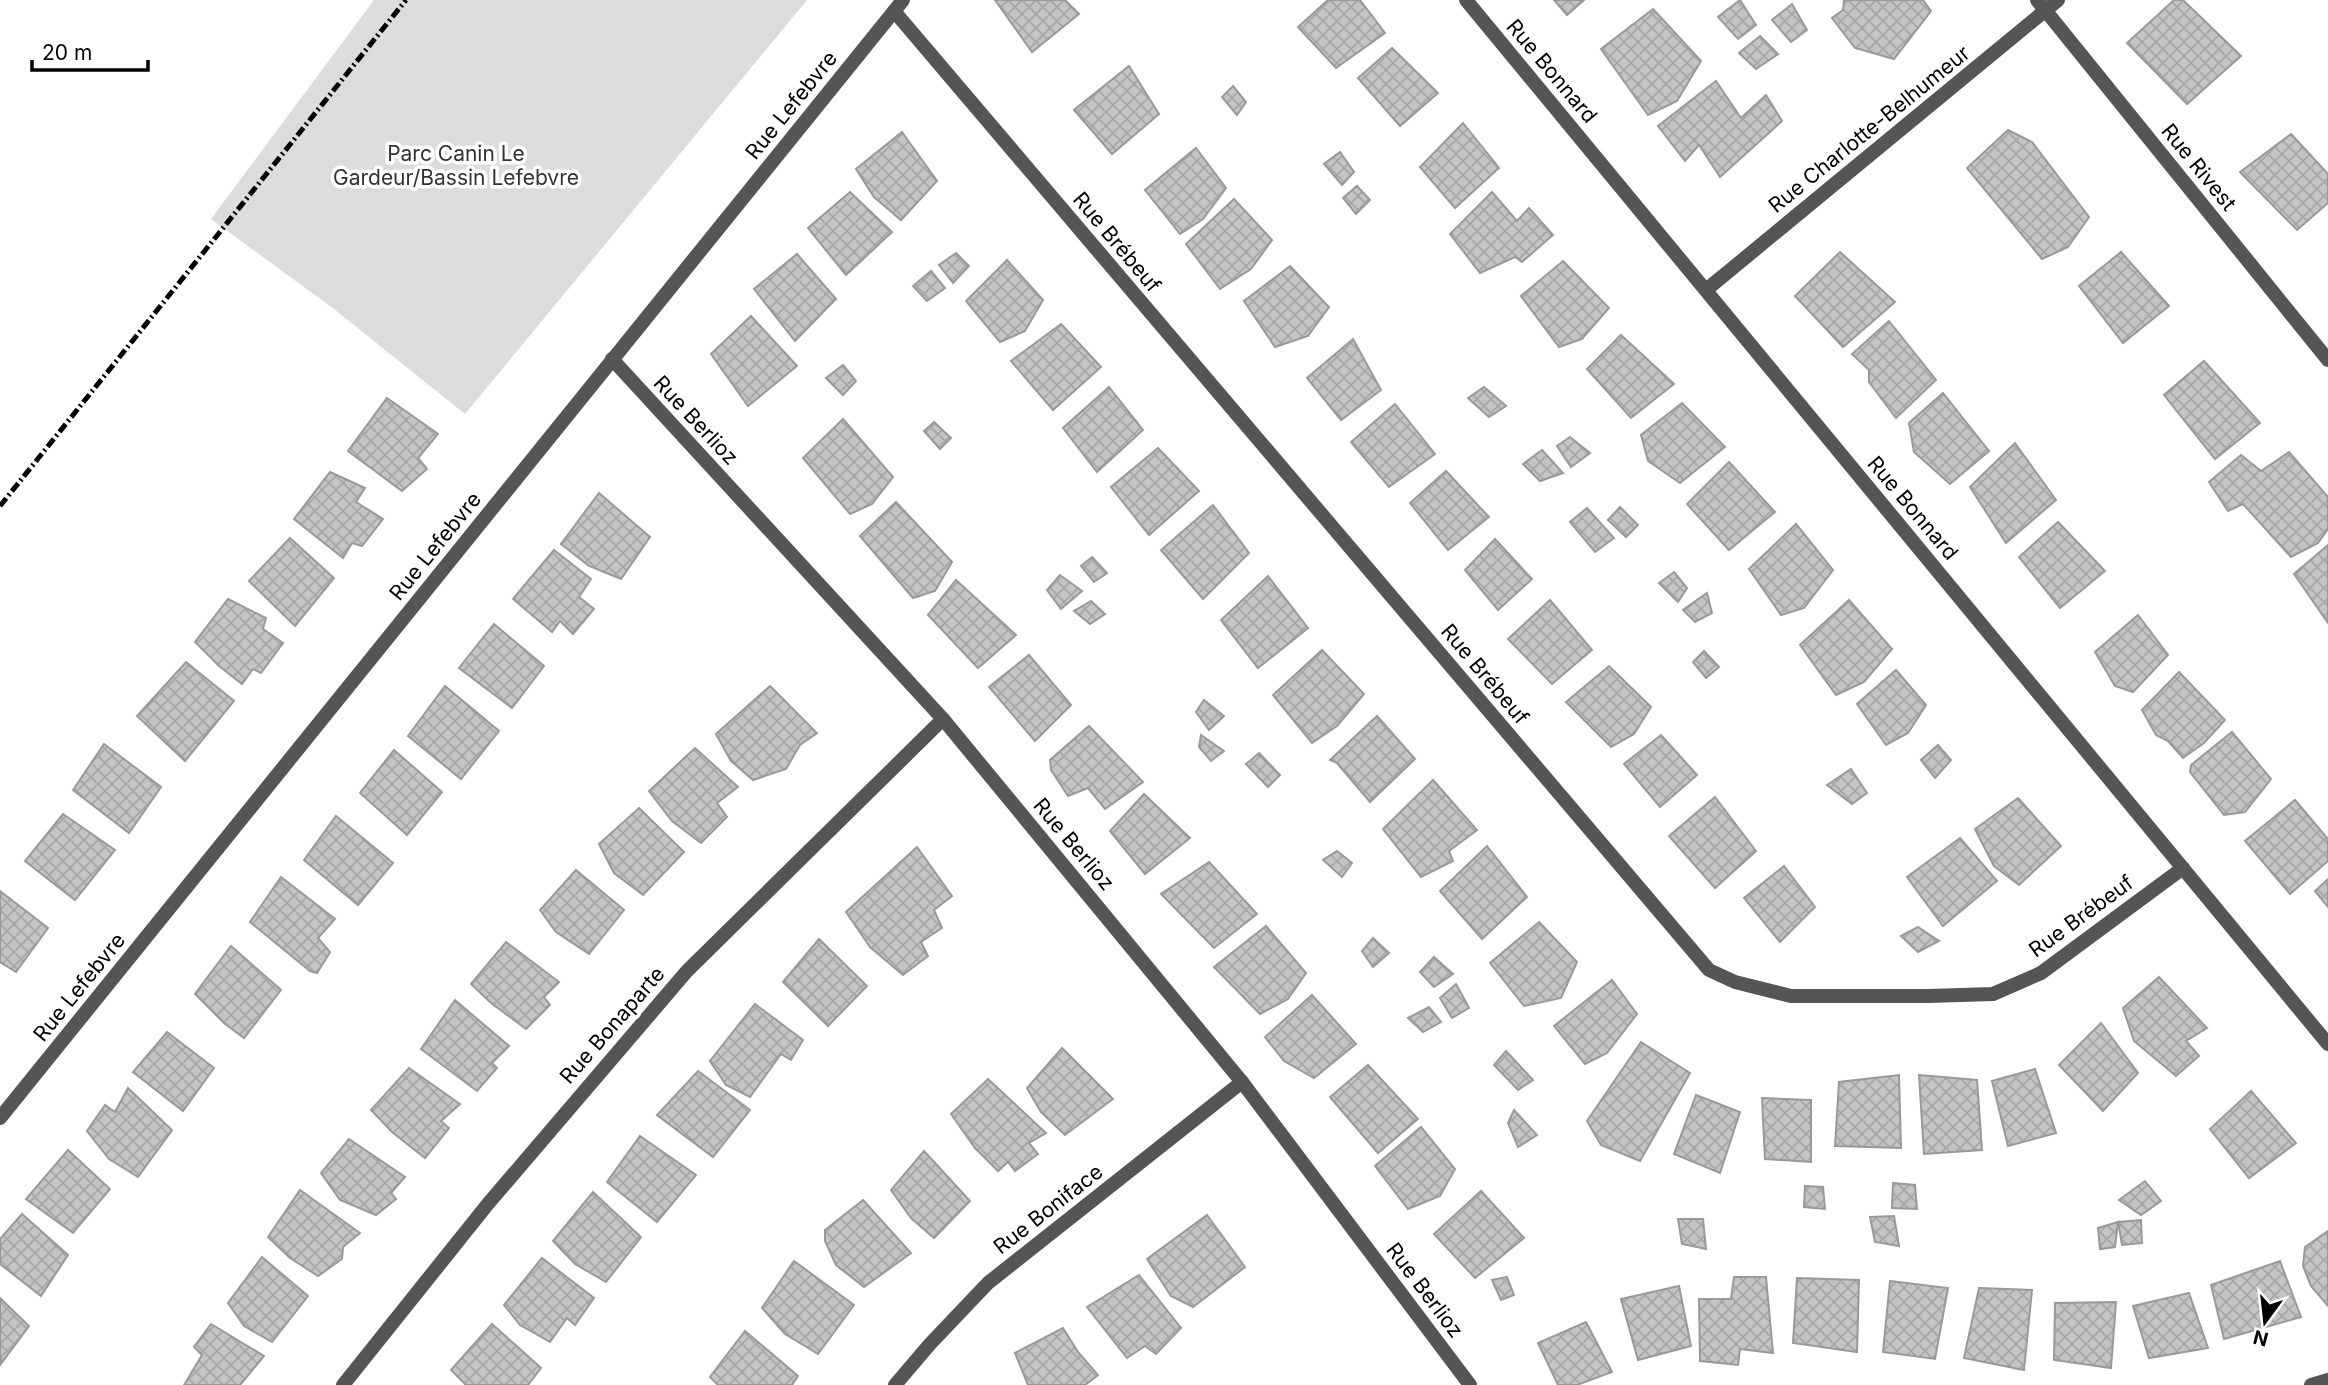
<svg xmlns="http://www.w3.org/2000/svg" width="2328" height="1385" font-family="Inter,sans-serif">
  <defs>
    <pattern id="building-cross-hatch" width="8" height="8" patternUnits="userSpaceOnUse" patternTransform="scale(1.75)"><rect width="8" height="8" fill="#c4c4c4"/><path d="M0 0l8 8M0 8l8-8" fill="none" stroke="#a7a7a7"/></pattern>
  </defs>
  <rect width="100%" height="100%" fill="#fff"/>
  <path fill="#dcdcdc" d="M374 0H807L465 414 334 309 211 219Z"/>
  <g fill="url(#building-cross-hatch)" stroke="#999" stroke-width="2">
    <path d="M995 0H1065L1079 14 1032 52Z"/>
    <path d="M1328 0H1360L1385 33 1336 68 1298 27Z"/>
    <path d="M1554 0H1584L1567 15Z"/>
    <path d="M1740 0 1756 25 1738 39 1718 17Z"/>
    <path d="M1844 0H1923L1931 11 1894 59 1855 48 1832 18 1843 10Z"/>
    <path d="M2174 0H2183L2241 56 2187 104 2127 43Z"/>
    <path d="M1792 4 1807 30 1791 42 1772 20Z"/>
    <path d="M1653 9 1701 61 1677 101 1648 115 1601 49Z"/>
    <path d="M1760 36 1778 54 1756 69 1739 53Z"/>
    <path d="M1392 48 1438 93 1400 126 1358 78Z"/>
    <path d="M1129 66 1159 114 1112 154 1074 110Z"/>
    <path d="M1716 81 1741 118 1766 95 1782 121 1720 177 1699 145 1685 161 1658 126Z"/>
    <path d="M1233 86 1246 102 1237 115 1222 97Z"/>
    <path d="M1463 123 1499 168 1455 208 1420 167Z"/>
    <path d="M2008 130 2032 142 2089 217 2068 247 2042 259 1967 168Z"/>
    <path d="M902 132 937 181 901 220 874 197 856 169Z"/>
    <path d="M2291 134 2328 174V203L2297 230 2240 172Z"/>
    <path d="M1196 148 1226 188 1203 219 1180 234 1145 190Z"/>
    <path d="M1340 152 1354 172 1342 185 1324 164Z"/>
    <path d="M1357 186 1370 200 1356 214 1343 198Z"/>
    <path d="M850 192 892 232 846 275 808 228Z"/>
    <path d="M1492 192 1517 221 1529 208 1553 235 1522 262 1515 257 1480 273 1450 234Z"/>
    <path d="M1234 199 1272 240 1251 269 1220 289 1186 244Z"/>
    <path d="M1840 252 1895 302 1843 347 1795 296Z"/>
    <path d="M2121 252 2169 306 2123 343 2079 286Z"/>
    <path d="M956 253 969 266 953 283 939 265Z"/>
    <path d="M797 254 836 299 795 341 754 289Z"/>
    <path d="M1007 260 1043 300 1025 331 1000 342 966 301Z"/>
    <path d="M1563 261 1609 308 1582 339 1559 347 1521 296Z"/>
    <path d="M1290 266 1329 307 1308 336 1275 347 1244 301Z"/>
    <path d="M931 271 945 288 927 301 913 286Z"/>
    <path d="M751 316 797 366 748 406 711 354Z"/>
    <path d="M1889 321 1936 380 1896 418 1869 382V370L1852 354Z"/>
    <path d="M1061 324 1101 367 1053 410 1011 361Z"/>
    <path d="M1621 335 1674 384 1631 418 1587 369Z"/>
    <path d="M1353 339 1381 390 1341 420 1307 378Z"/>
    <path d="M2204 361 2260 423 2215 459 2164 395Z"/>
    <path d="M843 365 856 381 843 395 826 378Z"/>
    <path d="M1109 387 1143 430 1097 472 1063 428Z"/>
    <path d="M1484 387 1506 406 1489 417 1468 398Z"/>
    <path d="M1943 393 1989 451 1950 484 1914 452 1909 423Z"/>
    <path d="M387 398 438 434 418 458 427 469 402 491 348 451Z"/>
    <path d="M1682 403 1725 447 1680 483 1648 461 1641 435Z"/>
    <path d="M1395 404 1435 454 1389 487 1351 442Z"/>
    <path d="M843 419 893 477 872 504 850 514 803 458Z"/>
    <path d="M934 422 951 438 940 449 924 431Z"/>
    <path d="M1570 437 1590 453 1571 467 1557 446Z"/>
    <path d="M2015 443 2056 500 2006 543 1970 487Z"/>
    <path d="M1158 448 1199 491 1149 535 1111 487Z"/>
    <path d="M1542 450 1563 473 1540 481 1523 464Z"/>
    <path d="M2289 452 2328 497V529L2318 543 2291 557 2243 504 2228 511 2209 482 2241 455 2261 471Z"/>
    <path d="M1729 462 1775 512 1729 550 1687 504Z"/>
    <path d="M1446 471 1489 517 1448 550 1410 503Z"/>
    <path d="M330 472 365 488 356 502 383 519 362 546 352 543 343 558 294 519Z"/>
    <path d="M599 493 650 537 621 579 589 566 561 544Z"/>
    <path d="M896 502 952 562 935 591 913 598 860 536Z"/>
    <path d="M1213 505 1249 553 1203 599 1161 550Z"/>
    <path d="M1620 507 1638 525 1626 537 1608 520Z"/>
    <path d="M1587 508 1614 538 1595 552 1570 522Z"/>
    <path d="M2058 522 2105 571 2060 608 2019 557Z"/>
    <path d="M1796 524 1833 570 1804 608 1781 615 1749 569Z"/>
    <path d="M290 538 334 578 295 626 249 581Z"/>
    <path d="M1495 539 1532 579 1498 610 1465 570Z"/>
    <path d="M2328 545V623L2294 574Z"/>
    <path d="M554 550 591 579 579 597 594 609 573 634 560 621 552 632 513 599Z"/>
    <path d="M1092 557 1107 573 1094 582 1081 566Z"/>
    <path d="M1674 572 1687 588 1678 602 1659 583Z"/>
    <path d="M1060 575 1082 591 1061 609 1047 590Z"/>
    <path d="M1268 576 1308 628 1258 668 1221 620Z"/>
    <path d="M956 580 1016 635 978 668 928 615Z"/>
    <path d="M1707 593 1712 613 1695 622 1683 610Z"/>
    <path d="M228 599 266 618 263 629 283 643 261 673 253 669 242 684 219 666 195 642Z"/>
    <path d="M1550 600 1592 650 1552 684 1508 639Z"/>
    <path d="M1849 600 1892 649 1864 682 1836 695 1800 645Z"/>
    <path d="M1091 601 1105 614 1090 624 1074 611Z"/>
    <path d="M2138 615 2168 655 2133 692 2115 686 2095 652Z"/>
    <path d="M494 624 544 666 512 708 459 668Z"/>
    <path d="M1322 650 1364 694 1337 726 1312 743 1273 695Z"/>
    <path d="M1704 651 1719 667 1706 678 1693 662Z"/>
    <path d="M1029 655 1071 705 1035 741 989 687Z"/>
    <path d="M186 662 234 701 185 761 137 716Z"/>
    <path d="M1609 666 1651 707 1634 734 1611 747 1566 702Z"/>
    <path d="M1896 670 1926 705 1908 733 1886 745 1857 704Z"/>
    <path d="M2179 672 2225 720 2204 743 2183 758 2168 741 2156 735 2142 710Z"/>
    <path d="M445 686 499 731 461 779 408 736Z"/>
    <path d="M770 686 817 733 800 745 786 769 753 780 731 761 716 734Z"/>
    <path d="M1204 700 1224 716 1209 730 1196 712Z"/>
    <path d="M1377 716 1415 759 1370 802 1337 763 1330 760Z"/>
    <path d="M1089 726 1143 782 1105 809 1088 788 1068 796 1051 770 1050 760Z"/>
    <path d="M2232 732 2271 779 2245 812 2224 815 2190 772 2191 765Z"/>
    <path d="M1201 735 1224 751 1211 761 1199 747Z"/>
    <path d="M1661 735 1697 775 1660 807 1624 764Z"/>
    <path d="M104 744 161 787 129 833 73 790Z"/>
    <path d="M1938 745 1951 760 1935 778 1921 760Z"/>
    <path d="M695 748 738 787 717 803 727 817 701 843 672 821 649 791Z"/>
    <path d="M394 750 442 792 407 835 360 793Z"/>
    <path d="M1259 753 1280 775 1268 787 1246 764Z"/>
    <path d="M1851 769 1867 793 1852 804 1827 785Z"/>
    <path d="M1433 780 1477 830 1449 851 1453 861 1421 877 1383 829Z"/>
    <path d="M1144 794 1190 838 1145 874 1110 831Z"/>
    <path d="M1715 797 1756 851 1715 888 1669 836Z"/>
    <path d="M2018 798 2061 846 2019 885 1994 866 1975 829Z"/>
    <path d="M2295 800 2328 839V861L2290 894 2245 841Z"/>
    <path d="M639 808 684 852 643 895 614 873 599 844Z"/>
    <path d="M63 814 115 850 75 900 25 861Z"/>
    <path d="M336 816 393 863 358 905 304 860Z"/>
    <path d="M1960 838 1997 881 1943 926 1907 877Z"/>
    <path d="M1487 846 1527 897 1482 939 1440 891Z"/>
    <path d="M917 847 952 896 934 910 942 928 921 942 928 956 903 975 870 947 846 912Z"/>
    <path d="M1337 851 1352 863 1342 877 1323 860Z"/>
    <path d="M1209 862 1257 914 1214 948 1161 894Z"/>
    <path d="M1784 866 1815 907 1780 942 1744 898Z"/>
    <path d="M576 870 624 910 589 954 556 932 540 910Z"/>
    <path d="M281 877 335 919 318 938 330 952 317 973 310 971 250 922Z"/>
    <path d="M2328 879V907L2315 891Z"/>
    <path d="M0 891 48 928 16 972 0 962Z"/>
    <path d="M1539 922 1577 962 1561 998 1524 1006 1490 963Z"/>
    <path d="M1266 926 1306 973 1288 999 1260 1014 1214 967Z"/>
    <path d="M1918 927 1939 941 1918 952 1901 936Z"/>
    <path d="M1373 938 1389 953 1373 967 1362 951Z"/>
    <path d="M819 939 867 986 828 1026 783 982Z"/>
    <path d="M506 942 559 982 544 997 550 1005 526 1029 491 1003 471 984Z"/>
    <path d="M231 946 281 990 244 1038 224 1023 195 994Z"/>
    <path d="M1434 957 1453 974 1434 987 1420 972Z"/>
    <path d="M2159 977 2207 1028 2186 1041 2199 1056 2176 1076 2134 1041 2123 1008Z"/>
    <path d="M1612 980 1637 1014 1607 1053 1585 1064 1554 1026Z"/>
    <path d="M1456 984 1469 1008 1452 1018 1440 998Z"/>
    <path d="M1312 995 1356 1044 1314 1078 1284 1061 1265 1037Z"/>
    <path d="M455 1000 509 1046 492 1063 497 1068 477 1091 421 1049Z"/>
    <path d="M755 1004 803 1040 791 1060 781 1054 750 1097 726 1085 710 1061Z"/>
    <path d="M1429 1007 1441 1022 1423 1032 1408 1018Z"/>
    <path d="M2101 1023 2138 1073 2103 1111 2059 1065Z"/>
    <path d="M167 1032 214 1068 183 1111 133 1072Z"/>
    <path d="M1641 1042 1690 1073 1640 1161 1601 1145 1587 1121Z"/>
    <path d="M1062 1048 1113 1099 1065 1135 1041 1112 1027 1088Z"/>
    <path d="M1506 1051 1533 1080 1518 1090 1494 1065Z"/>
    <path d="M1368 1065 1418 1119 1378 1153 1330 1097Z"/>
    <path d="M409 1068 460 1104 441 1121 449 1128 425 1158 392 1132 371 1110Z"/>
    <path d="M2035 1069 2056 1133 2008 1146 1992 1081Z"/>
    <path d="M698 1071 750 1110 713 1157 657 1115Z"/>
    <path d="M1899 1075 1901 1148 1835 1146 1839 1082Z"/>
    <path d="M1919 1075 1977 1080 1982 1150 1924 1154Z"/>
    <path d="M988 1079 1046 1133 1029 1143 1038 1154 1015 1171 1008 1162 998 1171 975 1148 951 1114Z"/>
    <path d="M128 1088 172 1130 138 1177 109 1159 87 1131 105 1105 115 1112Z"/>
    <path d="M2251 1091 2296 1143 2249 1178 2210 1129Z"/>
    <path d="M1696 1095 1740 1112 1720 1173 1674 1154Z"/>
    <path d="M1762 1098 1811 1100V1162L1765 1159Z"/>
    <path d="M1514 1110 1537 1135 1518 1147 1508 1123Z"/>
    <path d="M1421 1127 1455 1169 1440 1196 1408 1209 1375 1166Z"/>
    <path d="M640 1136 696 1175 657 1222 607 1182Z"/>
    <path d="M349 1139 405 1177 391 1193 396 1199 376 1215 340 1200 321 1173Z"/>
    <path d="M68 1150 110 1189 73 1233 26 1199Z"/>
    <path d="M924 1151 970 1201 934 1238 911 1218 891 1190Z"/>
    <path d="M2145 1181 2161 1201 2141 1215 2119 1200Z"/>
    <path d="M1893 1183 1915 1185 1917 1209 1892 1208Z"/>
    <path d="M1805 1186 1823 1187 1825 1209 1804 1207Z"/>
    <path d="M300 1190 360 1233 343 1247 342 1259 318 1276 290 1258 268 1237Z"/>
    <path d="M1481 1191 1524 1238 1475 1278 1434 1234Z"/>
    <path d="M593 1192 641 1237 606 1282 575 1264 553 1241Z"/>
    <path d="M863 1200 911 1253 864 1287 836 1265 825 1241V1230Z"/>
    <path d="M22 1214 68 1255 41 1296 0 1264V1239Z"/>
    <path d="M1207 1215 1245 1267 1193 1307 1171 1296 1147 1259Z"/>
    <path d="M1894 1216 1899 1246 1875 1242 1870 1217Z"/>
    <path d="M1678 1219H1703L1706 1249 1682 1244Z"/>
    <path d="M2141 1220 2142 1243 2122 1245 2118 1222Z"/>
    <path d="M2118 1222 2115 1247 2100 1249 2098 1228Z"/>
    <path d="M2328 1231V1306L2311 1286 2303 1266 2305 1247Z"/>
    <path d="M262 1257 308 1296 272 1342 244 1326 228 1303Z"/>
    <path d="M542 1258 594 1298 575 1325 567 1318 550 1342 520 1325 504 1305Z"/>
    <path d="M794 1261 854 1305 818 1354 785 1334 762 1308Z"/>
    <path d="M2280 1261 2301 1317 2224 1339 2211 1285Z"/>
    <path d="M1139 1275 1181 1328 1156 1354 1145 1346 1127 1358 1087 1307Z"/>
    <path d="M1507 1277 1514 1295 1501 1300 1492 1280Z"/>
    <path d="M1734 1277H1766L1773 1353 1740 1349 1738 1365 1700 1361 1699 1299H1731Z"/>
    <path d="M1797 1278 1859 1280 1857 1352 1793 1343Z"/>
    <path d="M1890 1281 1948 1288 1935 1359 1883 1352Z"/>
    <path d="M1679 1286 1691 1346 1638 1360 1621 1299Z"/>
    <path d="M1979 1288 2032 1290 2024 1370 1964 1358Z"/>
    <path d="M2189 1293 2208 1348 2149 1358 2133 1306Z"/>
    <path d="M0 1298 29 1326 0 1365Z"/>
    <path d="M2116 1302 2111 1368 2054 1360 2055 1303Z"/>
    <path d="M1586 1322 1612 1372 1577 1385H1558L1538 1343Z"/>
    <path d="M211 1324 264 1356 240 1385H184L202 1355 194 1347Z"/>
    <path d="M492 1324 541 1368 528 1385H466L451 1370Z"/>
    <path d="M1063 1328 1078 1352 1098 1375 1085 1385H1028L1015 1353Z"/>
    <path d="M745 1331 798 1376 792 1385H718L710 1377Z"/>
  </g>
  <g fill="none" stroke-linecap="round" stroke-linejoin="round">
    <g stroke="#555" stroke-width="14">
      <path d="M1466 0 2328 1044"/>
      <path d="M2037 0 2328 360"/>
      <path d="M894 11 1709 970 1735 982 1791 996H1929L1993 994 2041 973 2183 868"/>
      <path d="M1706 290 2058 0"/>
      <path d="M612 359 943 719 1242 1082 1470 1385"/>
      <path d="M0 1118 903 0"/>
      <path d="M343 1385 487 1205 687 971 943 719"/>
      <path d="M895 1385 930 1344 988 1283 1242 1082"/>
      <path d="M2311 1385 2328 1380"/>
    </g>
    <path stroke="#000" stroke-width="5" stroke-dasharray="10 3.5 2 3.5" stroke-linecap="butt" d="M0 506 406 0"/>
  </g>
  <g text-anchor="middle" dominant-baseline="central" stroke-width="7" stroke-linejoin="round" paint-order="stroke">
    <g font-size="21" fill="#000" stroke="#fff">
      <text transform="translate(1552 71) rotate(50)">Rue Bonnard</text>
      <text transform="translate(791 105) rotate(-51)">Rue Lefebvre</text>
      <text transform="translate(1869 129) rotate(-39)">Rue Charlotte-Belhumeur</text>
      <text transform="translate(2199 167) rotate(51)">Rue Rivest</text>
      <text transform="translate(1117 242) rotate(50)">Rue Brébeuf</text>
      <text transform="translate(696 420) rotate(47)">Rue Berlioz</text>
      <text transform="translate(1913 508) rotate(50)">Rue Bonnard</text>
      <text transform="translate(435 546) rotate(-51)">Rue Lefebvre</text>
      <text transform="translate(1485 674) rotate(50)">Rue Brébeuf</text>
      <text transform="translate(1074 844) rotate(50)">Rue Berlioz</text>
      <text transform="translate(2081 916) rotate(-36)">Rue Brébeuf</text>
      <text transform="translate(79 987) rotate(-51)">Rue Lefebvre</text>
      <text transform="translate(612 1025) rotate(-49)">Rue Bonaparte</text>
      <text transform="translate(1048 1209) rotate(-38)">Rue Boniface</text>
      <text transform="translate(1425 1290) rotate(53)">Rue Berlioz</text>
    </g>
    <g font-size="21" fill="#333" stroke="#fff">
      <text x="456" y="153">Parc Canin Le<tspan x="456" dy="24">Gardeur/Bassin Lefebvre</tspan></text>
    </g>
  </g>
  <g transform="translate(2265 1322) rotate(195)" stroke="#ffffff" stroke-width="5" paint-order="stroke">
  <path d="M0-5L12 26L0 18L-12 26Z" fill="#000000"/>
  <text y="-10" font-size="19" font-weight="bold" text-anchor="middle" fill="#000000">N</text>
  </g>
  <path d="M32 60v10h116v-10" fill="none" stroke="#000000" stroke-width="3.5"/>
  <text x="42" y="60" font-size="21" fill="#000000" stroke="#ffffff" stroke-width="5" paint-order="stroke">20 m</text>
</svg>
